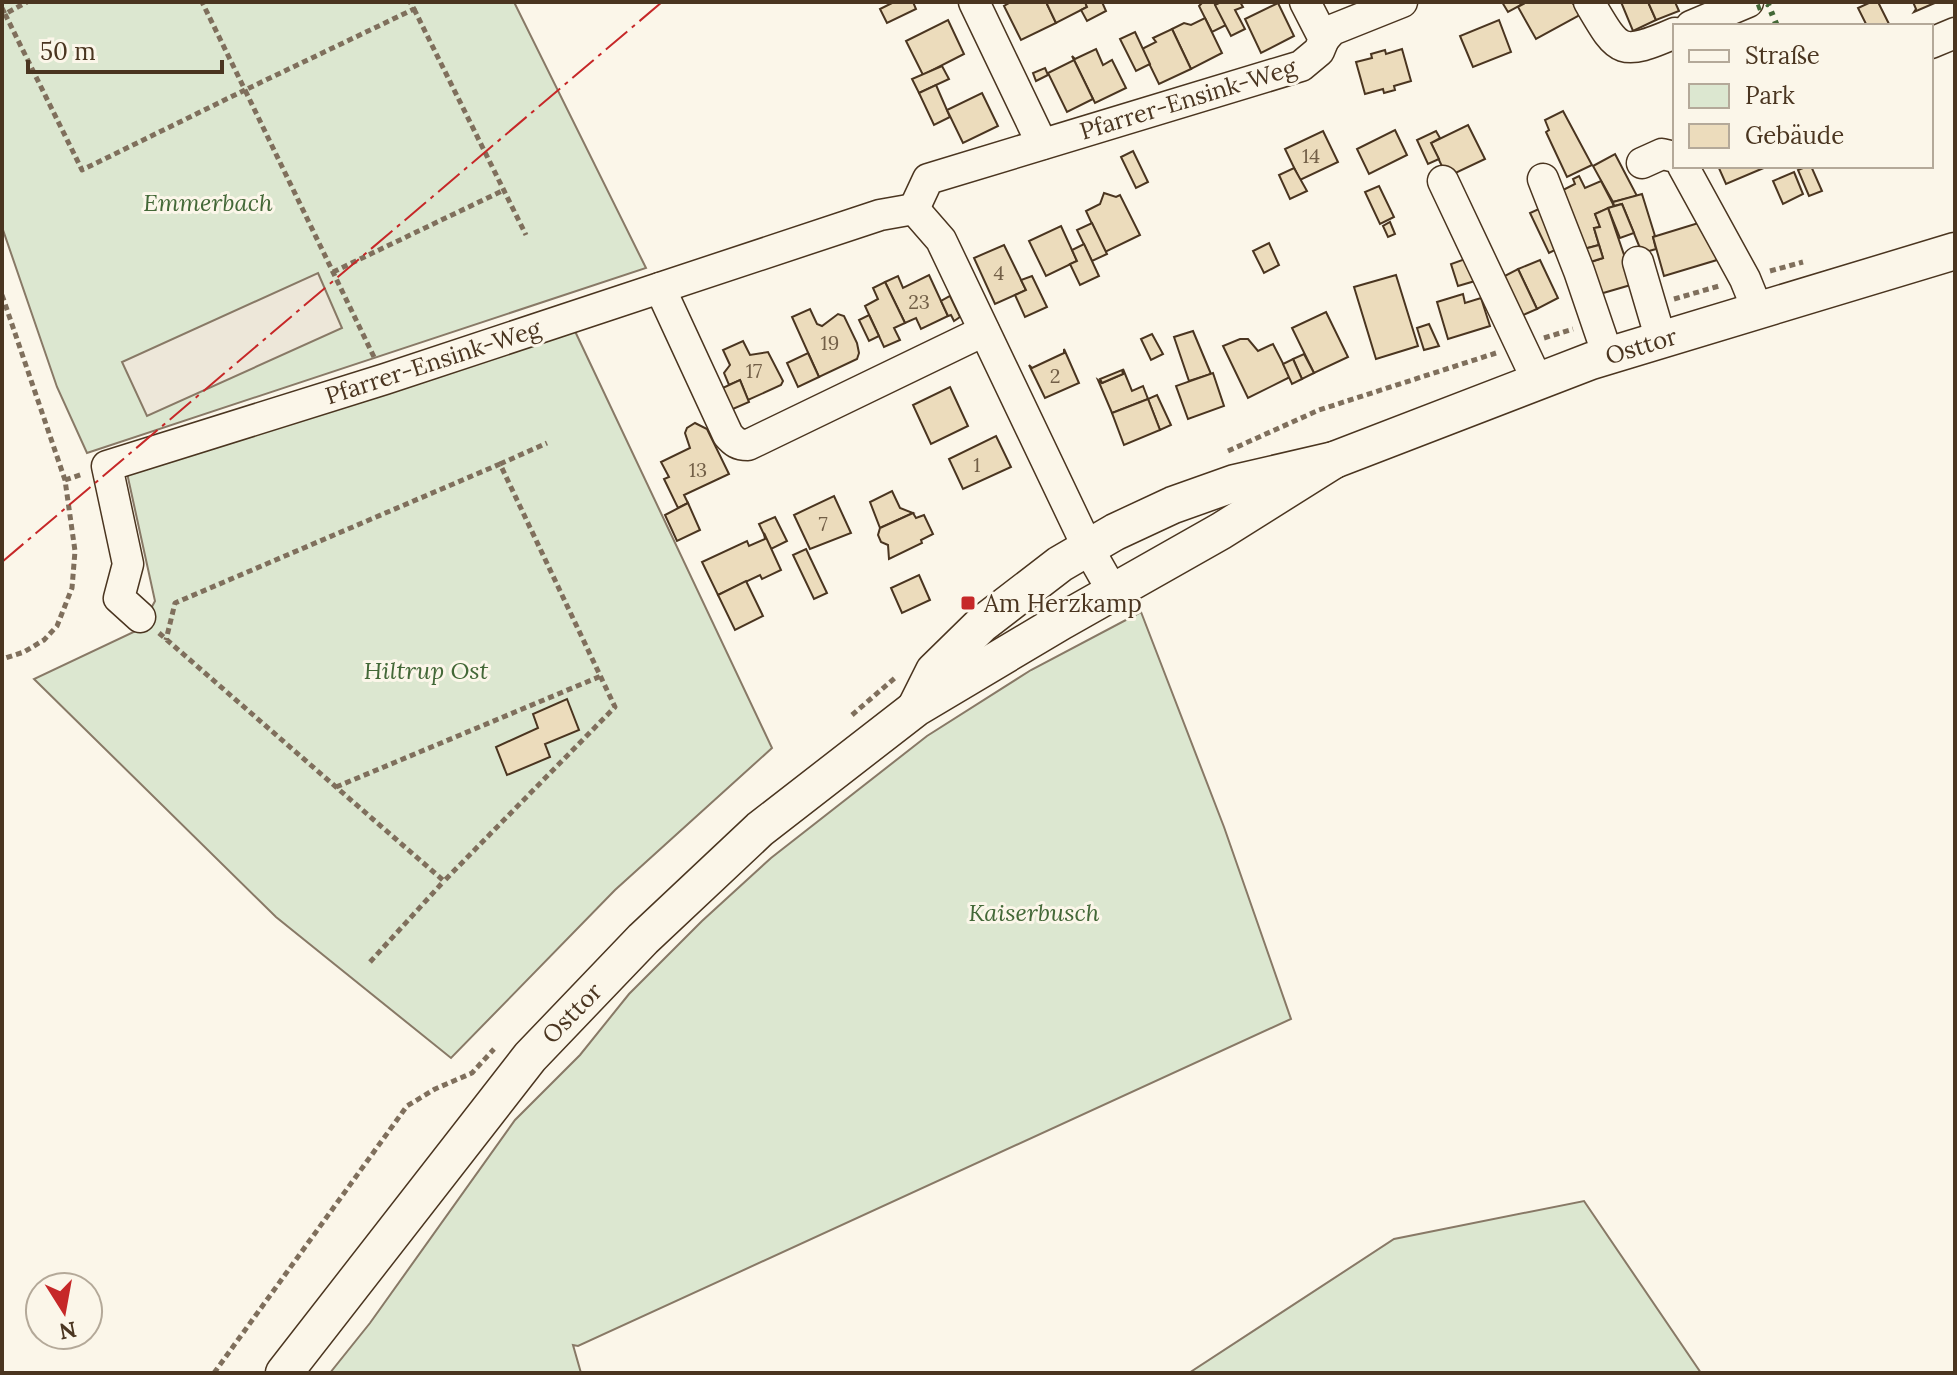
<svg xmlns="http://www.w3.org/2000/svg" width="1957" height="1375" font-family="Lora,serif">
  <rect width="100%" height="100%" fill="#fbf6e9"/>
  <g fill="#dce7d0" stroke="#887966" stroke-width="2">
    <path d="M2 2H514L646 268 87 453 57 387 2 227Z"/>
    <path d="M573 327 772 748 615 890 451 1058 276 917 34 679 140 629 155 601 127 473Z"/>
    <path d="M1141 612 1224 827 1291 1019 578 1346 573 1345 581 1373H330L370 1323 515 1120 580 1055 629 994 702 921 771 858 927 736 1031 670Z"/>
    <path d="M1584 1201 1701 1373H1189L1394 1239Z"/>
  </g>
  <path fill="#ede7d9" stroke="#887966" stroke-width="2" d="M318 273 342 328 147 416 122 362Z"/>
  <g fill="#ecdcbc" stroke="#4a3520" stroke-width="2">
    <path d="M894 2H913L916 9 887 23 880 9Z"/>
    <path d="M1011 2H1046L1056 23 1021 40 1004 6Z"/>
    <path d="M1046 2H1085L1087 7 1056 23Z"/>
    <path d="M1085 2H1102L1106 11 1087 21 1081 10 1087 7Z"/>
    <path d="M1214 2 1226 25 1212 32 1199 6 1203 2Z"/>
    <path d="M1221 2H1240L1243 7 1235 10 1245 29 1231 36 1215 5Z"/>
    <path d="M1502 2H1519L1521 5 1508 12Z"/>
    <path d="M1527 2H1572L1580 15 1536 39 1518 7Z"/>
    <path d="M1621 2H1648L1656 20 1633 31Z"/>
    <path d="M1648 2H1675L1679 11 1656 20Z"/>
    <path d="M1871 2H1878L1889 24 1867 26 1858 8Z"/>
    <path d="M1913 2H1937L1914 12 1916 9Z"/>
    <path d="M1278 3 1294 36 1261 53 1245 19Z"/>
    <path d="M1205 18 1222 53 1191 69 1172 29 1184 23 1191 25Z"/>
    <path d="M948 20 964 54 923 75 906 41Z"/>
    <path d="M1499 20 1511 52 1473 67 1460 36Z"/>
    <path d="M1172 29 1191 69 1159 84 1142 49 1156 42 1153 38Z"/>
    <path d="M1135 32 1150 64 1136 71 1120 39Z"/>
    <path d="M1096 49 1103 65 1112 60 1126 88 1095 103 1072 56 1075 59Z"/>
    <path d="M1402 49 1411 81 1394 86 1395 90 1384 93 1383 89 1365 94 1356 62 1372 58 1371 54 1385 50 1386 54Z"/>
    <path d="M1074 60 1093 99 1067 112 1048 73Z"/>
    <path d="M942 66 949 79 919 93 912 79Z"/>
    <path d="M1045 68 1048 75 1036 81 1033 73Z"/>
    <path d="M936 85 950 117 934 125 919 93Z"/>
    <path d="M982 93 998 126 963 143 947 110Z"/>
    <path d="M1563 111 1592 165 1567 177 1546 132 1549 130 1545 120Z"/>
    <path d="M1468 125 1485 159 1447 177 1431 143Z"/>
    <path d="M1395 130 1407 155 1369 174 1357 149Z"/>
    <path d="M1323 131 1338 162 1300 180 1285 149Z"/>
    <path d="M1436 131 1440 138 1431 143 1439 159 1428 164 1417 140Z"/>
    <path d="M1133 151 1148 182 1136 188 1121 157Z"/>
    <path d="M1615 154 1637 196 1613 202 1593 166Z"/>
    <path d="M1718 166H1766V167L1726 184Z"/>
    <path d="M1808 166H1811L1822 191 1809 196 1798 170Z"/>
    <path d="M1294 168 1307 191 1290 199 1279 175Z"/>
    <path d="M1794 172 1803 194 1783 204 1773 181Z"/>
    <path d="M1579 176 1585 188 1601 181 1614 206 1595 214 1600 227 1594 228 1599 245 1580 250 1559 192 1575 184 1573 179Z"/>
    <path d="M1379 186 1394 217 1380 224 1365 192Z"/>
    <path d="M1104 193 1116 197 1120 195 1140 235 1105 252 1086 211 1100 204Z"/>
    <path d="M1642 194 1655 236 1653 237 1656 249 1642 253 1622 204 1614 206 1613 202Z"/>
    <path d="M1622 204 1634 233 1620 238 1608 208Z"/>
    <path d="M1541 208 1561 247 1549 253 1530 213Z"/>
    <path d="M1608 208 1634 284 1593 296 1584 264 1603 258 1594 228 1600 227 1595 214Z"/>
    <path d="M1705 221 1717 260 1664 276 1653 237Z"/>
    <path d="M1390 222 1395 234 1388 237 1383 226Z"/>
    <path d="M1092 223 1107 254 1092 261 1077 230Z"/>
    <path d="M1061 226 1077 261 1046 276 1029 241Z"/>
    <path d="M1269 243 1279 265 1264 273 1253 251Z"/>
    <path d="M1084 244 1099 276 1080 285 1070 264 1077 261 1072 250Z"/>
    <path d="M1004 245 1026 290 995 304 974 258Z"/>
    <path d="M1599 245 1603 258 1584 264 1580 250Z"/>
    <path d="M1468 258 1475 281 1458 286 1451 264Z"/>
    <path d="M1540 260 1558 298 1537 309 1518 269Z"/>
    <path d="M1518 269 1537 309 1516 318 1497 280Z"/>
    <path d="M929 275 948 316 921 329 916 318 905 323 885 282 898 276 903 288Z"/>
    <path d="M1396 275 1418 346 1376 359 1354 287Z"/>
    <path d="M1032 276 1047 307 1025 317 1015 295 1026 290 1021 280Z"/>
    <path d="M885 282 905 323 894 328 900 340 884 347 865 306 878 299 873 288Z"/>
    <path d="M1463 294 1465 303 1481 298 1490 326 1448 339 1437 302Z"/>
    <path d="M950 296 960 317 954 321 951 315 948 316 941 301Z"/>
    <path d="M810 309 817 324 822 326 838 314 844 316 857 343 859 353 857 359 819 377 792 317Z"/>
    <path d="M1326 312 1348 357 1314 373 1292 328Z"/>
    <path d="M869 315 879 336 869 341 859 320Z"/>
    <path d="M1429 324 1439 346 1424 350 1417 328Z"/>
    <path d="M1193 331 1211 374 1189 381 1174 337Z"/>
    <path d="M1152 334 1163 354 1151 360 1141 339Z"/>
    <path d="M1240 339H1248L1258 351 1273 344 1290 377 1248 398 1223 346Z"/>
    <path d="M743 341 750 355 768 352 783 381 781 385 748 400 740 380 729 385 724 373 730 365 723 350Z"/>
    <path d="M1064 349 1079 383 1045 398 1029 365 1032 368 1064 353Z"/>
    <path d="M808 353 819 377 798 387 787 363Z"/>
    <path d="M1304 354 1314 373 1302 379 1293 359Z"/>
    <path d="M1293 359 1302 379 1292 384 1283 364Z"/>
    <path d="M1123 369 1132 391 1143 386 1148 399 1112 413 1098 380 1102 383 1123 374Z"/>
    <path d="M1122 370 1123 374 1102 383 1100 379Z"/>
    <path d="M1213 373 1224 406 1188 419 1176 386Z"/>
    <path d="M740 380 749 402 726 412 716 391Z"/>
    <path d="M950 387 968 426 931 444 913 405Z"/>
    <path d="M1157 395 1171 425 1160 430 1148 399Z"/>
    <path d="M1148 399 1160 430 1124 445 1112 413Z"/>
    <path d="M695 423 707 429 729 474 684 495 688 503 678 508 664 479 669 477 661 462 690 448 685 433 687 428Z"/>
    <path d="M996 436 1011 467 963 489 949 459Z"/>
    <path d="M892 491 900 508 913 513 880 528 870 502Z"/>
    <path d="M834 496 851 533 810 549 794 515Z"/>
    <path d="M688 503 700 530 677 541 665 515Z"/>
    <path d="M913 513 916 518 924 515 933 534 921 540 922 543 889 559 888 545 881 542 878 535 880 528Z"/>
    <path d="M775 517 787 541 771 549 759 524Z"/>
    <path d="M764 533 781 570 762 579 760 575 718 595 702 562 747 541 749 546 765 539Z"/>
    <path d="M806 549 827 593 814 599 793 555Z"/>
    <path d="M919 575 930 600 902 613 891 588Z"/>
    <path d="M746 581 763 616 735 630 718 595Z"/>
    <path d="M567 699 579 730 545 744 550 757 507 775 496 747 538 728 533 714Z"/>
  </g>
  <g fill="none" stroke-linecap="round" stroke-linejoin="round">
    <g stroke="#4a3520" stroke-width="33">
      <g id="minor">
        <path d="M974 2 1042 144"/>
        <path d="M1589 2C1619 53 1619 57 1675 33"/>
        <path d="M1691 26 1748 2"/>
        <path d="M1324 39 1332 30 1402 2"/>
        <path d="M1931 43 1955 33"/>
        <path d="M1642 163 1662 154 1675 157"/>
        <path d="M1683 166 1745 279 1758 311"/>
        <path d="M1543 179 1579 271 1608 356"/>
        <path d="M1443 181 1538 382"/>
        <path d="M914 209 928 179 1301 66 1319 51 1324 39 1305 2"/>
        <path d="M914 209 941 240 1088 548 1113 592"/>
        <path d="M1638 262 1661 340"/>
        <path d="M660 288 728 435C734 442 738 445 748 445L984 331"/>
        <path d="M140 617 119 598 128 564 107 466 385 379 880 215 914 209"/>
      </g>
    </g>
    <g stroke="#4a3520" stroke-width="39">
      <g id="major">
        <path d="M916 707 934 671 982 624 1060 564 1115 532 1173 505 1235 483 1334 460 1591 361 1955 251"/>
        <path d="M284 1373 530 1057 643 939 760 829 916 708 1062 621 1221 531 1334 460"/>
      </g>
    </g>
    <g stroke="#7f6f5c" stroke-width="5" stroke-dasharray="6 4" stroke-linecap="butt">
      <path d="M2 8 5 14 27 2"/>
      <path d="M414 9 526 235"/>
      <path d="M5 14 82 170 245 90 202 2"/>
      <path d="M1770 271 1803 262"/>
      <path d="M333 272 504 190"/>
      <path d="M2 295 65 480 75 551 72 588 57 626 44 640 24 652 2 659"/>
      <path d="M1674 299 1719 286"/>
      <path d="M1544 338 1573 329"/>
      <path d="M374 357 245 90 414 9 410 2"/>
      <path d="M1228 451 1319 410 1496 353"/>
      <path d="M500 464 547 443"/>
      <path d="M65 480 83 474"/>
      <path d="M159 633 444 881 615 707 500 464 175 603 166 640"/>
      <path d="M852 715 896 677"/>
      <path d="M336 787 601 676"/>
      <path d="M370 962 444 881"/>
      <path d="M214 1373 407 1106 435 1089 472 1073 494 1049"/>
    </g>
    <use href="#minor" stroke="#fbf6e9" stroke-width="30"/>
    <use href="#major" stroke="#fbf6e9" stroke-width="36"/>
    <path stroke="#436837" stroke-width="6" stroke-dasharray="4 6" stroke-linecap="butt" d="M1757 8 1768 4 1777 26"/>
    <path stroke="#c62828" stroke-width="2" stroke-dasharray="28 6 4 6" stroke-linecap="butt" d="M2 562 662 2"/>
  </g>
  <rect fill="#c62828" stroke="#fbf6e9" stroke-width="3" x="960" y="595" width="16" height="16" rx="4"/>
  <g text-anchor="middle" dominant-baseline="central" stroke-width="6" stroke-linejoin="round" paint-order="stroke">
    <g font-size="20" fill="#725f47">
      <text x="1311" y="155">14</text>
      <text x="999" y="272">4</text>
      <text x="919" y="301">23</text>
      <text x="830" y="342">19</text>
      <text x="754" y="370">17</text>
      <text x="1055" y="375">2</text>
      <text x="977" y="464">1</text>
      <text x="698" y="469">13</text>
      <text x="823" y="523">7</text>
    </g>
    <g font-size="24" fill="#4a3520" stroke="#fbf6e9">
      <text transform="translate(1188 99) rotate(-17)">Pfarrer-Ensink-Weg</text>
      <text transform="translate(1641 346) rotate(-17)">Osttor</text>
      <text transform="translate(433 362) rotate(-18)">Pfarrer-Ensink-Weg</text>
      <text transform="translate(572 1013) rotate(-46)">Osttor</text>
    </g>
    <g font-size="24" font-style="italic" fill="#436837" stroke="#fbf6e9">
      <text x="208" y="202">Emmerbach</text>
      <text x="426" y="670">Hiltrup Ost</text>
      <text x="1034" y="912">Kaiserbusch</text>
    </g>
    <g font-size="24" fill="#4a3520" stroke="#fbf6e9" text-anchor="start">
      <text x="984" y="603">Am Herzkamp</text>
    </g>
  </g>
  <rect width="1957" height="1375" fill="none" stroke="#4a3520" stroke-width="8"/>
  <rect x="1673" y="24" width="260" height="144" fill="#fbf6e9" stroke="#b4a999" stroke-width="2"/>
  <rect x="1689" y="50" width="40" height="12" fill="#fbf6e9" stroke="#b4a999" stroke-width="2"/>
  <text x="1745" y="64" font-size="24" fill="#4a3520">Straße</text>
  <rect x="1689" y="84" width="40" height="24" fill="#dce7d0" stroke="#b4a999" stroke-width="2"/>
  <text x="1745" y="104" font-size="24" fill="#4a3520">Park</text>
  <rect x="1689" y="124" width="40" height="24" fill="#ecdcbc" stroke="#b4a999" stroke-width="2"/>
  <text x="1745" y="144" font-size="24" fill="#4a3520">Gebäude</text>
  <g transform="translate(64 1311) rotate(169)"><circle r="38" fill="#fbf6e9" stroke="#b4a999" stroke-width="2"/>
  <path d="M0-6L14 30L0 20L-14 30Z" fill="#c62828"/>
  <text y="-12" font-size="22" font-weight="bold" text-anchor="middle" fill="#4a3520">N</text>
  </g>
  <path d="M28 60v12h194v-12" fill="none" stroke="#4a3520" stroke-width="4"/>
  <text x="40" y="60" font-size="24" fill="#4a3520" stroke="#fbf6e9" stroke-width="6" paint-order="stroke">50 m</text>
</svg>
